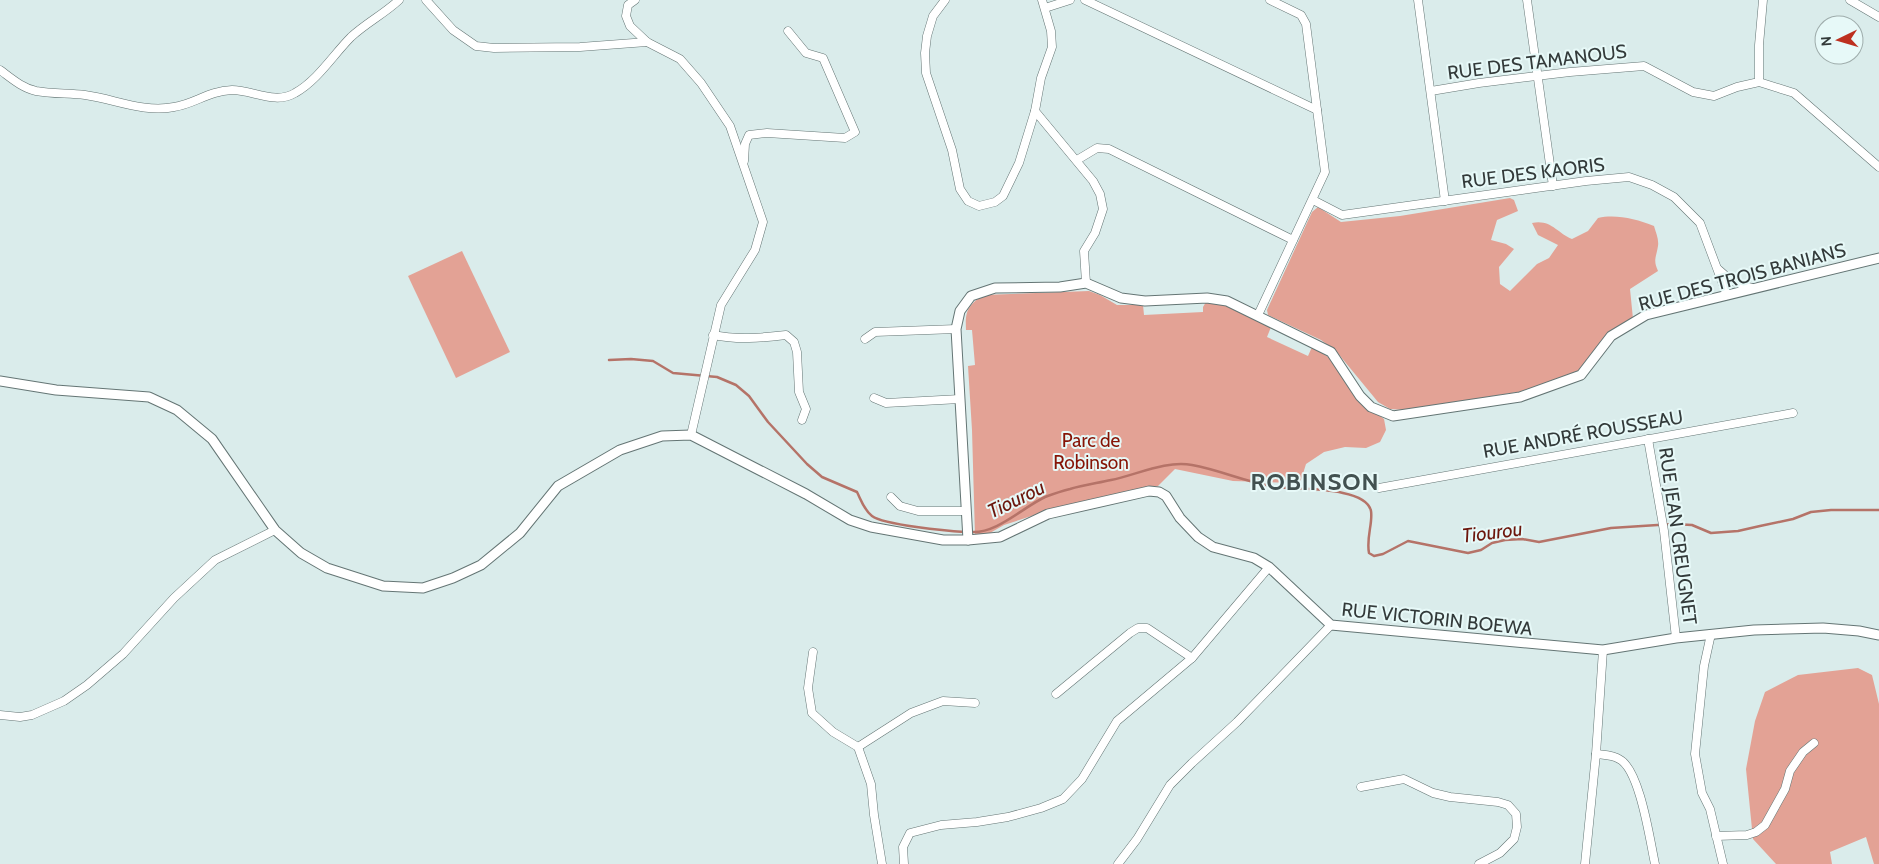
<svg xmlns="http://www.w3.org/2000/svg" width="1879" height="864" font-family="Cabin,sans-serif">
  <rect width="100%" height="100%" fill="#daeceb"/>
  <g fill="#e3a295">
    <path d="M1510 198 1514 200 1518 211 1497 220 1491 240 1506 244 1514 249 1499 267 1500 284 1510 291 1537 264 1549 258 1558 245 1538 235 1532 223C1551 219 1557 233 1572 239L1588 231 1598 218C1616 214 1636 219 1654 226 1656 233 1659 239 1658 246 1656 258 1653 260 1658 271L1630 289 1633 319 1598 347 1577 373 1524 391 1405 410 1390 409 1378 402 1336 351 1321 340 1268 315 1267 310 1312 212 1318 207 1341 222 1400 216Z"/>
    <path d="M462 251 510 352 456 378 408 276Z"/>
    <path d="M1089 291 1100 295 1117 305H1143L1144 315 1203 312V307L1206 302 1220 303 1271 327 1267 337 1308 356 1312 347 1330 358 1375 412 1384 419 1386 430 1380 442 1366 448 1345 447 1324 452 1306 464 1301 480 1293 483 1233 481 1175 469 1158 486 1059 507 1004 525 990 533 975 536 972 430 968 366 975 365 972 330H966C965 310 968 306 983 295Z"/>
    <path d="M1858 668 1872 675 1879 704V864H1874L1866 837 1830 852 1832 864H1776L1753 839 1746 769 1755 721 1765 692 1798 675Z"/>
  </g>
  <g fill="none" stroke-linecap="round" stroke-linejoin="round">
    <g stroke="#b57368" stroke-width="2.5">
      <path d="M609 360 631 359 653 361 673 373 717 377 736 385 749 396 768 422 807 464 822 477 857 492C861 500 864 510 872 516 884 525 948 531 965 532"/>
      <path d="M971 532C996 534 1022 508 1045 497 1053 494 1062 491 1070 489 1083 485 1098 483 1111 480 1136 475 1166 460 1192 465 1221 470 1247 483 1277 487 1297 490 1366 486 1371 511 1373 523 1366 538 1369 553L1374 556 1383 554 1408 541 1468 553 1481 550 1492 543 1505 540 1522 539 1539 542 1611 528 1673 524 1692 525 1711 533 1738 531 1760 526 1793 519 1811 512 1831 510H1879"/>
    </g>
    <g stroke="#647574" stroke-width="9">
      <g id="minor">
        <path d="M426 0 453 30 476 46 494 48 580 47 647 42"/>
        <path d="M635 0 628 5 626 16 630 26 647 42 680 59 701 83 730 126 763 222 755 250 721 305 691 435"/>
        <path d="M945 0 933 16 927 36 925 53 926 73 952 150 960 189 968 201 979 206 995 202 1003 196 1019 163 1035 111"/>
        <path d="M1042 0 1051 31 1052 47 1041 78 1035 111 1093 181 1100 194 1103 209 1095 233 1084 251 1086 283"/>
        <path d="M1085 0 1317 110"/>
        <path d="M1418 0 1445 201"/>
        <path d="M1527 0 1553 186"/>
        <path d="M1850 0 1879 17"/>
        <path d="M1045 8 1070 0"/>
        <path d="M0 70C11 78 22 88 36 91 52 94 69 93 85 95 115 99 143 113 174 107 195 104 208 91 232 90 253 90 275 105 295 93 318 80 333 55 351 37 366 23 384 14 399 0"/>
        <path d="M1759 82V45L1763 0"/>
        <path d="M1431 91 1479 83 1570 72 1644 66 1693 92 1714 96 1737 87 1759 82 1794 93 1879 167"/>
        <path d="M1077 160 1097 148 1109 149 1293 240"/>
        <path d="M744 161 745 144 749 135 767 133 845 138 855 132 823 58 806 53 788 31"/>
        <path d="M1313 200 1342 215 1586 181 1629 177 1652 185 1674 197 1700 223 1727 295"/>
        <path d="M1719 270C1729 280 1739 285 1752 288"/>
        <path d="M1258 315 1325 172 1306 24 1301 15 1270 0"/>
        <path d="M713 335C737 340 761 338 786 335L794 342 797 352 799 392 806 409 802 420"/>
        <path d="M865 339 875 332 956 329"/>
        <path d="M874 398 886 403 960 399"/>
        <path d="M1648 439 1664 531 1676 638"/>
        <path d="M1379 488 1793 413"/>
        <path d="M891 497 900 506 918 511H966"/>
        <path d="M1711 634 1704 666 1695 754 1702 793 1710 809 1723 864"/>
        <path d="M813 652 808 688 812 713 833 732 858 747 871 784 874 815 882 864"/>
        <path d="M1056 694 1130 633 1138 628H1147L1192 658"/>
        <path d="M0 715 20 717 32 715 64 701 87 685 123 654 174 598 215 560 275 530"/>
        <path d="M858 747 911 713 943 701 975 703"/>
        <path d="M1596 754C1603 755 1613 755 1619 759 1640 769 1650 841 1655 864"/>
        <path d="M1361 787 1404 779 1433 793 1450 797 1498 802 1508 805 1516 814 1517 827 1514 839 1500 853 1479 864"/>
        <path d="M1716 836 1747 835 1756 832 1765 825 1785 789 1790 771 1803 752 1814 743"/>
        <path d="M904 864 903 847 910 833 941 825 977 822 1008 817 1041 808 1063 799 1082 779 1117 721 1192 658 1269 567"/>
        <path d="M1118 864 1137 839 1170 785 1192 763 1237 722 1331 625"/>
        <path d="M1585 864 1596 754 1603 650"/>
      </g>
    </g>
    <g stroke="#647574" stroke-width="11">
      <g id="tertiary">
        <path d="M0 381 56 390 149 397 177 410 212 439 275 530 301 553 327 568 383 586 423 588 453 578 481 565 520 533 558 486 620 450 662 436 691 435 806 494 850 520 871 527 943 540H968L1000 537 1048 514 1149 491 1159 492 1166 496 1180 518 1198 537 1213 547 1254 558 1269 567 1331 625 1603 650 1676 638 1754 630 1823 628 1859 631 1879 635"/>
        <path d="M968 540 956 329 960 311 971 296 995 288 1060 287 1086 283 1121 298 1145 301 1207 298 1227 301 1331 352 1360 396 1371 407 1393 416 1520 397 1581 375 1611 336 1646 315 1879 258"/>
      </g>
    </g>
    <use href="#minor" stroke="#fff" stroke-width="8"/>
    <use href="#tertiary" stroke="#fff" stroke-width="9"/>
  </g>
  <g text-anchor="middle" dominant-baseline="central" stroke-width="4" stroke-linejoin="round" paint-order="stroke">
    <g font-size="19" fill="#333a3a" stroke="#e7f9f8">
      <text transform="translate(1537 62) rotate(-7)">RUE DES TAMANOUS</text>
      <text transform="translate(1533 173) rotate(-7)">RUE DES KAORIS</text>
      <text transform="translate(1742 277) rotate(-15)">RUE DES TROIS BANIANS</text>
      <text transform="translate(1583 434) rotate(-10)">RUE ANDRÉ ROUSSEAU</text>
      <text transform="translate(1678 536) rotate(82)">RUE JEAN CREUGNET</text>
      <text transform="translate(1437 619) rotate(6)">RUE VICTORIN BOEWA</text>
    </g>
    <g font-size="19" fill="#861406" stroke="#e7f9f8">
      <text x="1091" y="440">Parc de<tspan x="1091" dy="22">Robinson</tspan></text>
    </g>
    <g font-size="20" font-style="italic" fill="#6c160c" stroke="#e7f9f8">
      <text transform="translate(1016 499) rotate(-26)">Tiourou</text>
      <text transform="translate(1492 532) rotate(-7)">Tiourou</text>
    </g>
    <g font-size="24" font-weight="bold" letter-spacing="1" fill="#425150" stroke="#e7f9f8">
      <text x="1315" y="481">ROBINSON</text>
    </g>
  </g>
  <g transform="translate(1839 40) rotate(265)"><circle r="24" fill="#e7f9f8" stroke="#9fadac"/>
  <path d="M0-4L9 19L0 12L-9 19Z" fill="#bd301f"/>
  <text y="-8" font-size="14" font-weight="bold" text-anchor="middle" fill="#333a3a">N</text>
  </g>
</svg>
